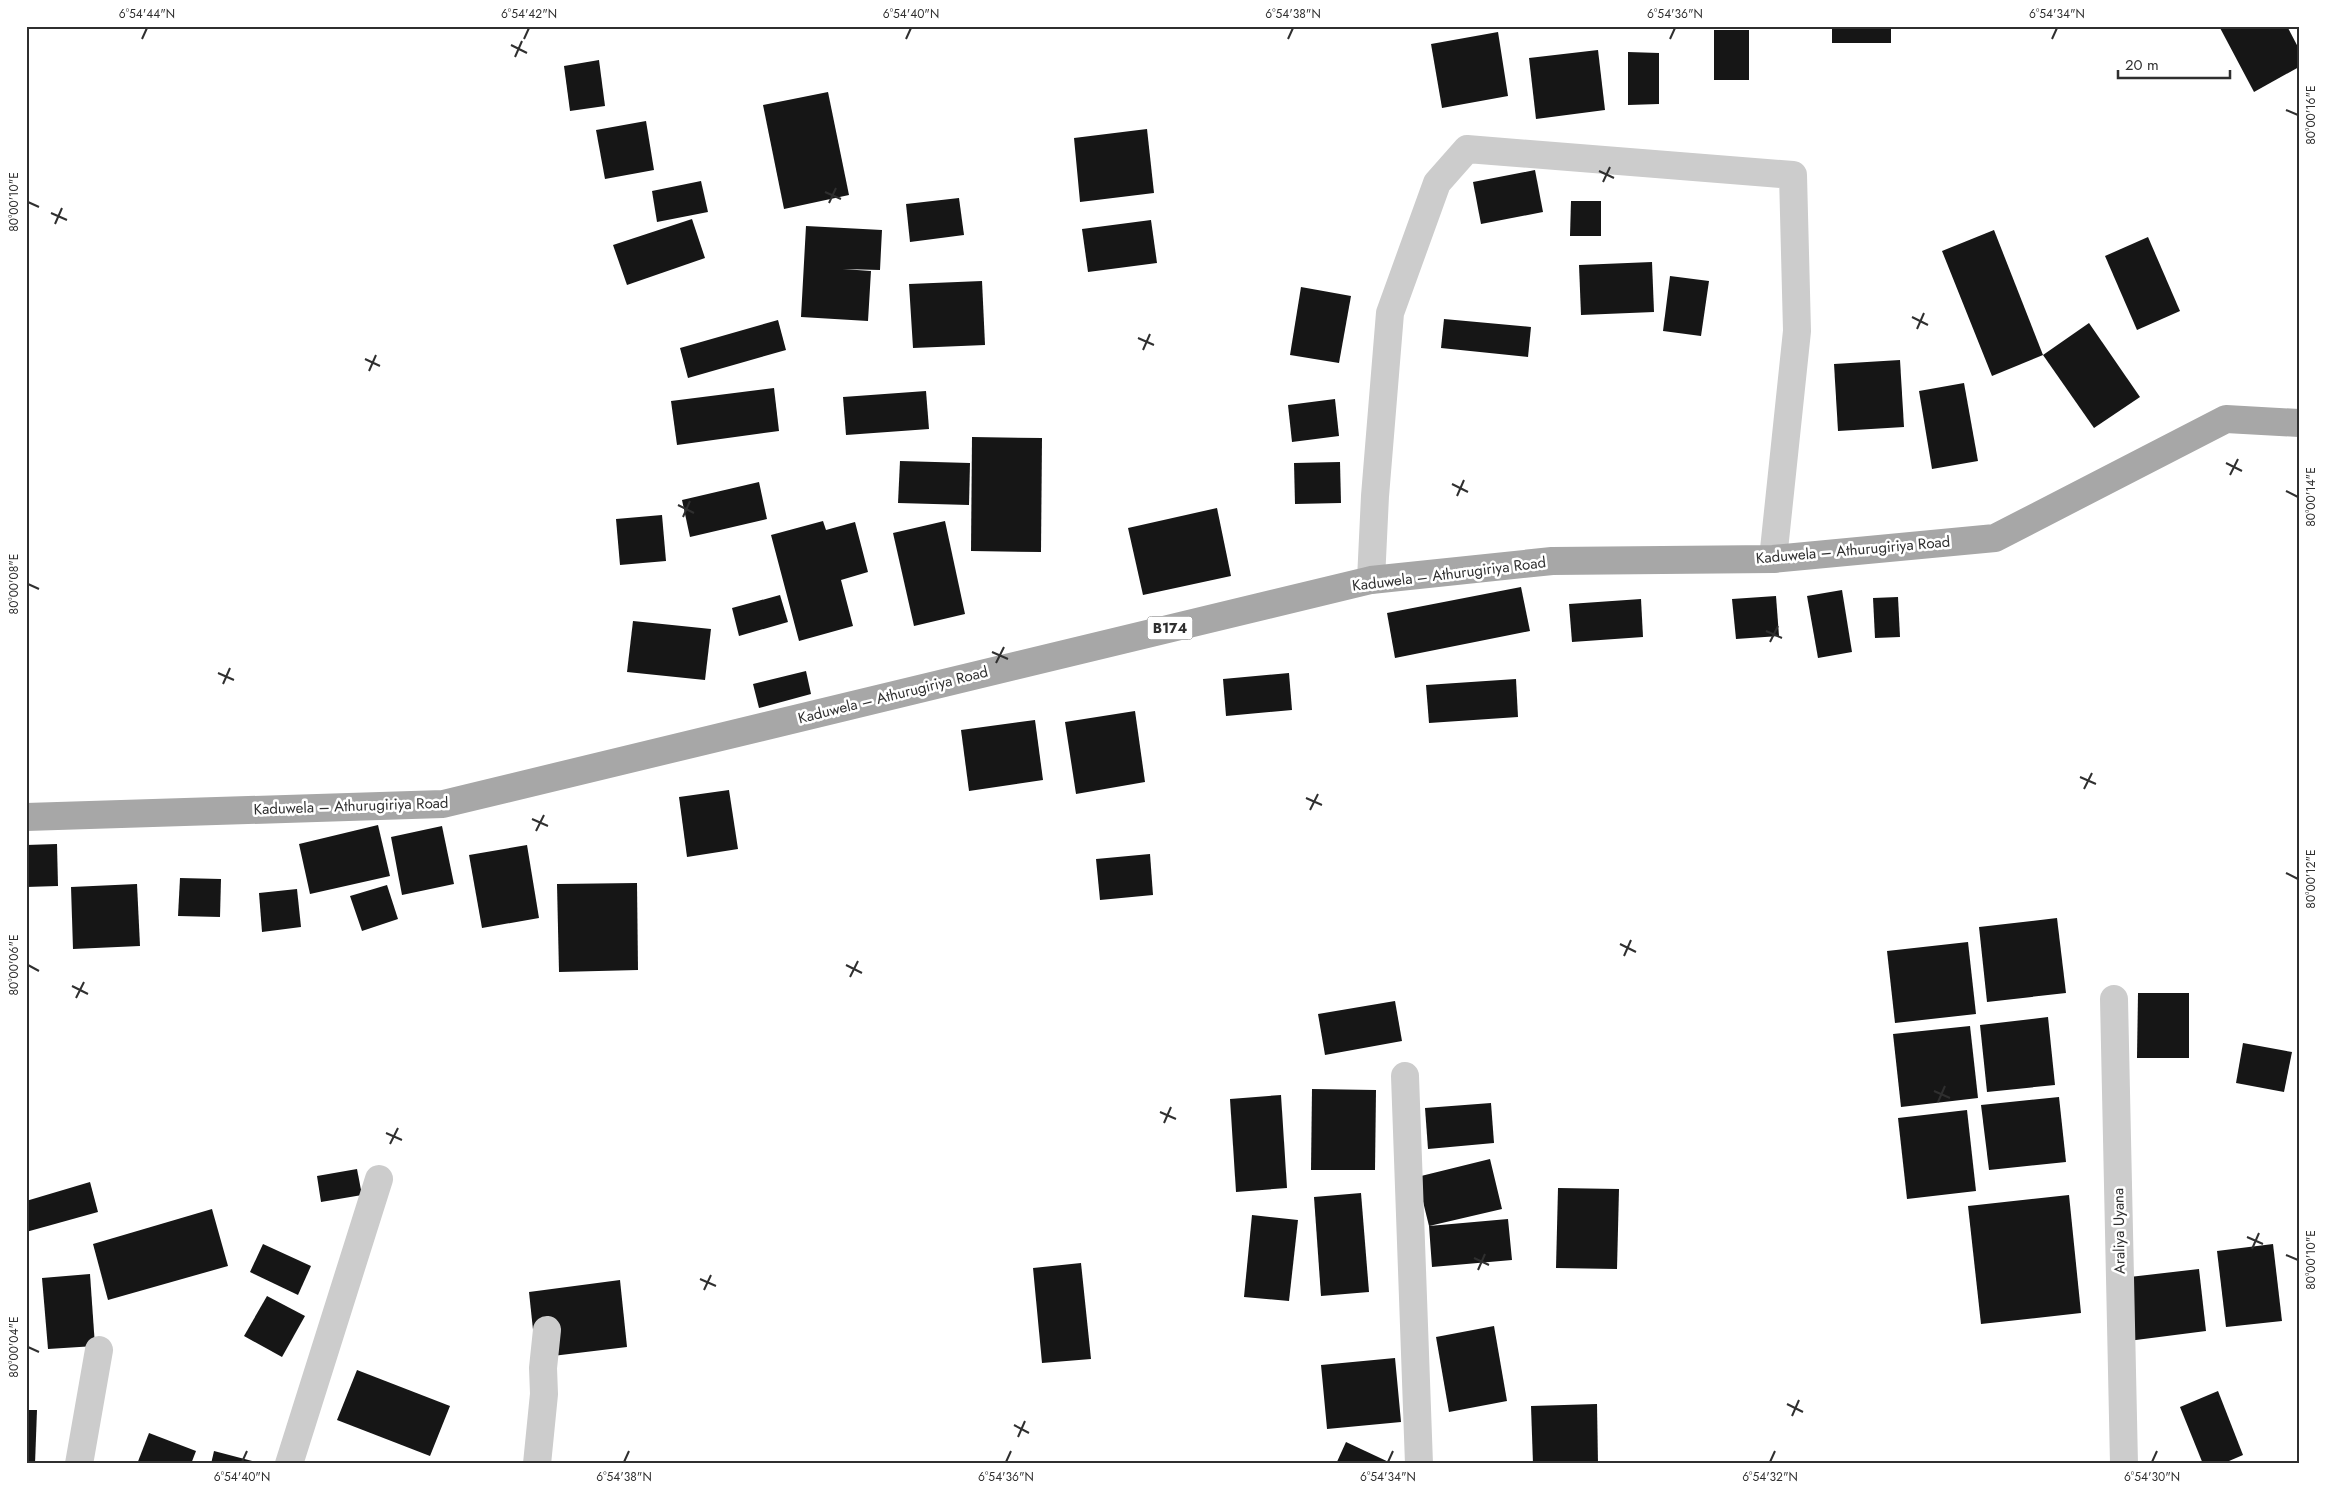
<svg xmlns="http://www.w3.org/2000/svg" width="2325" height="1490" font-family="Jost,sans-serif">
  <rect width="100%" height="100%" fill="#fff"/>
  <g fill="#161616">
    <rect x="1832" y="26" width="59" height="17"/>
    <path d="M2219 26H2287L2299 49V67L2254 92Z"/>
    <rect x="1714" y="30" width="35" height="50"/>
    <path d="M1498 32 1508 96 1442 108 1431 44Z"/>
    <path d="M1598 50 1605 110 1536 119 1529 58Z"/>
    <path d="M1628 52 1659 53V104L1628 105Z"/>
    <path d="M599 60 605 106 570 111 564 66Z"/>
    <path d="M828 92 849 195 784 209 763 105Z"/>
    <path d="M646 121 654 170 605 179 596 130Z"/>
    <path d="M1147 129 1154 193 1080 202 1074 138Z"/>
    <path d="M1535 170 1543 212 1481 224 1473 182Z"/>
    <path d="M701 181 708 212 657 222 652 191Z"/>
    <path d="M959 198 964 235 910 242 906 204Z"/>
    <path d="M1571 201H1601V236H1570Z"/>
    <path d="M692 219 705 258 627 285 613 245Z"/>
    <path d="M1151 220 1157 263 1088 272 1082 229Z"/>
    <path d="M806 226 882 230 880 270 843 269 871 271 868 321 801 317Z"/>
    <path d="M1994 230 2043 355 1992 376 1942 251Z"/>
    <path d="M2148 237 2180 311 2137 330 2105 256Z"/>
    <path d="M1652 262 1654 312 1581 315 1579 265Z"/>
    <path d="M1670 276 1709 281 1701 336 1663 331Z"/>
    <path d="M982 281 985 345 913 348 909 284Z"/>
    <path d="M1301 287 1351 296 1339 363 1290 355Z"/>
    <path d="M1444 319 1531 327 1528 357 1441 348Z"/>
    <path d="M778 320 786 350 688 378 680 348Z"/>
    <path d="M2089 323 2140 397 2094 428 2043 355Z"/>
    <path d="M1900 360 1904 427 1838 431 1834 364Z"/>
    <path d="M1964 383 1978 461 1932 469 1919 391Z"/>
    <path d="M774 388 779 431 677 445 671 401Z"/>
    <path d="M926 391 929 429 846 435 843 397Z"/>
    <path d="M1335 399 1339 436 1292 442 1288 405Z"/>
    <path d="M972 437 1042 438 1041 552 971 551Z"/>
    <path d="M900 461 970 463 969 505 898 503Z"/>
    <path d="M1340 462 1341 503 1295 504 1294 463Z"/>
    <path d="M759 482 767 519 690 537 682 500Z"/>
    <path d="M1217 508 1231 576 1143 595 1128 528Z"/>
    <path d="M662 515 666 561 620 565 616 519Z"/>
    <path d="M823 521 826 530 855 522 868 572 841 580 853 626 799 641 771 535Z"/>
    <path d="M945 521 965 614 914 626 893 533Z"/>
    <path d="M1521 587 1530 631 1395 658 1387 613Z"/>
    <path d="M1842 590 1852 652 1818 658 1807 596Z"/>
    <path d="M780 595 788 622 739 636 732 608Z"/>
    <path d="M1776 596 1779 636 1736 639 1732 599Z"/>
    <path d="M1898 597 1900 637 1875 638 1873 598Z"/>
    <path d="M1641 599 1643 637 1572 642 1569 604Z"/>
    <path d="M633 621 711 629 705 680 627 672Z"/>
    <path d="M806 671 811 694 759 708 753 684Z"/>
    <path d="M1289 673 1292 710 1226 716 1223 679Z"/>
    <path d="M1516 679 1518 717 1429 723 1426 685Z"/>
    <path d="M1135 711 1145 782 1076 794 1065 722Z"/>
    <path d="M1035 720 1043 780 969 791 961 730Z"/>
    <path d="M729 790 738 849 687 857 679 797Z"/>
    <path d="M378 825 390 876 310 894 299 844Z"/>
    <path d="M442 826 454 884 402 895 391 837Z"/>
    <path d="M57 844 58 886 26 887V845Z"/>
    <path d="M527 845 539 918 482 928 469 855Z"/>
    <path d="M1150 854 1153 895 1100 900 1096 859Z"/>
    <path d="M180 878 221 879 220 917 178 916Z"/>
    <path d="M637 883 638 970 559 972 557 884Z"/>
    <path d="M137 884 140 946 73 949 71 887Z"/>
    <path d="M387 885 398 919 362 931 350 896Z"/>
    <path d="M297 889 301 927 262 932 259 893Z"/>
    <path d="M2057 918 2066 993 1987 1002 1979 927Z"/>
    <path d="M1968 942 1976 1014 1895 1023 1887 951Z"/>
    <path d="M2138 993H2189V1058H2137Z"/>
    <path d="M1395 1001 1402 1041 1325 1055 1318 1014Z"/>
    <path d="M2048 1017 2055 1085 1987 1092 1980 1025Z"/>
    <path d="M1970 1026 1978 1098 1901 1107 1893 1034Z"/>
    <path d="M2243 1043 2292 1052 2284 1092 2236 1083Z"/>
    <path d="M1312 1089 1376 1090 1375 1170H1311Z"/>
    <path d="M1281 1095 1287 1188 1236 1192 1230 1099Z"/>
    <path d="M2059 1097 2066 1162 1989 1170 1981 1105Z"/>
    <path d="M1491 1103 1494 1143 1428 1149 1425 1108Z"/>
    <path d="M1967 1110 1976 1191 1907 1199 1898 1118Z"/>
    <path d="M1490 1159 1502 1209 1429 1226 1508 1219 1512 1260 1432 1267 1429 1226 1417 1177Z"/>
    <path d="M357 1169 362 1195 321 1202 317 1176Z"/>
    <path d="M90 1182 98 1212 26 1232V1201Z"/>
    <path d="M1558 1188 1619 1189 1617 1269 1556 1268Z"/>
    <path d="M1361 1193 1369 1292 1321 1296 1314 1197Z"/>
    <path d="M2069 1195 2081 1313 1981 1324 1968 1206Z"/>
    <path d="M212 1209 228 1266 108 1300 93 1244Z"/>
    <path d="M1252 1215 1298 1220 1289 1301 1244 1297Z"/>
    <path d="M263 1244 311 1266 298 1295 250 1272Z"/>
    <path d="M2273 1244 2282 1321 2226 1327 2217 1251Z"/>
    <path d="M1081 1263 1091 1359 1042 1363 1033 1268Z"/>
    <path d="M2199 1269 2206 1331 2128 1341 2121 1278Z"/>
    <path d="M90 1274 95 1346 48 1349 42 1278Z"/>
    <path d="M620 1280 627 1347 536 1358 529 1292Z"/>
    <path d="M267 1296 305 1316 282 1357 244 1336Z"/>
    <path d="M1494 1326 1507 1401 1449 1412 1436 1337Z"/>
    <path d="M1395 1358 1401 1422 1327 1429 1321 1365Z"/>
    <path d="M357 1370 450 1406 430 1456 337 1420Z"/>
    <path d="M2218 1391 2243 1455 2222 1464H2203L2180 1407Z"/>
    <path d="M1597 1404 1598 1464H1533L1531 1406Z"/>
    <path d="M26 1410H37L35 1464H26Z"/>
    <path d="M149 1433 196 1451 191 1464H137Z"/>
    <path d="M1346 1442 1393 1464H1336Z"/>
    <path d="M214 1451 260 1463 259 1464H211Z"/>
    <path d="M1314 1461V1464H1287V1462Z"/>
  </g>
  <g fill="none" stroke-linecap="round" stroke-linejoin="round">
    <g stroke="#ccc" stroke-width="28">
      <path d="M1371 580 1375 496 1390 313 1437 183 1467 149 1793 175 1797 331 1773 559"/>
      <path d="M2114 999 2124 1464"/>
      <path d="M1405 1076 1419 1464"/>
      <path d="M79 1464 99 1350"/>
      <path d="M289 1464 379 1179"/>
      <path d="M537 1464 544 1394 543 1368 547 1330"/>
    </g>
    <path stroke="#a7a7a7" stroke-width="28" d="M26 817 443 804 1371 580 1552 561 1773 559 1995 538 2226 419 2299 423"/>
  </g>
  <path fill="none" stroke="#2f2f2f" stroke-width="2" d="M142 39 147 28M524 39 529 28M906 39 911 28M1288 39 1293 28M1670 39 1675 28M2052 39 2057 28M511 45 527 53M515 57 522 41M2286 110 2298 115M1599 171 1614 178M1603 182 1610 167M825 192 841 199M28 202 39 207M829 203 836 188M51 213 67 220M55 224 62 208M1912 317 1928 325M1917 329 1924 313M1138 338 1154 345M1143 350 1150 334M365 359 380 366M369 371 376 355M2226 463 2242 471M2230 475 2238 459M1452 484 1468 492M2286 491 2298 497M1457 496 1464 480M678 505 694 513M683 517 690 501M28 584 39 589M1766 631 1782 638M1770 642 1778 626M992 652 1008 659M996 663 1004 647M218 673 234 680M223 684 230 668M2080 777 2096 784M2084 789 2092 773M1306 798 1322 805M1310 810 1318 794M532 819 548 826M536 831 544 815M2286 873 2298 879M1620 944 1636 952M1624 956 1631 940M28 965 39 971M846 965 862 973M850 977 858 961M72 986 88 994M76 998 84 982M1934 1091 1950 1098M1938 1102 1945 1086M1160 1112 1176 1119M1164 1123 1171 1107M386 1133 402 1140M390 1144 398 1128M2247 1237 2263 1244M2252 1249 2259 1233M2286 1255 2298 1260M1474 1258 1489 1265M1478 1270 1485 1254M700 1279 716 1286M704 1290 711 1275M28 1347 39 1352M1787 1404 1803 1412M1792 1416 1799 1400M1014 1425 1029 1433M1018 1437 1025 1421M242 1462 247 1451M624 1462 629 1451M1006 1462 1011 1451M1388 1462 1393 1451M1770 1462 1775 1451M2152 1462 2157 1451"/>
  <g text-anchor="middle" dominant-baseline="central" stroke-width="5" stroke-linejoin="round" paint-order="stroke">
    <rect fill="#fff" stroke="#6d6d6d" stroke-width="1" x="1147.5" y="616.5" width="45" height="23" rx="4"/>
    <g font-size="14" font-weight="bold" fill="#2f2f2f">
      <text x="1170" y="628">B174</text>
    </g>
    <g font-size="15" fill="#2f2f2f" stroke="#fff">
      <text transform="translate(1853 550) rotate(-5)">Kaduwela – Athurugiriya Road</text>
      <text transform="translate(1449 574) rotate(-7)">Kaduwela – Athurugiriya Road</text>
      <text transform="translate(893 695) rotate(-14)">Kaduwela – Athurugiriya Road</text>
      <text transform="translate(351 806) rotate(-2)">Kaduwela – Athurugiriya Road</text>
      <text transform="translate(2119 1231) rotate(-91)">Araliya Uyana</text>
    </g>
  </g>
  <rect width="2325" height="1490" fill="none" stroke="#ffffff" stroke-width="55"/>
  <path d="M2118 70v8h112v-8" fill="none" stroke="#2f2f2f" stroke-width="2.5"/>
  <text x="2125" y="70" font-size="15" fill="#2f2f2f" stroke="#ffffff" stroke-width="4" paint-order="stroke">20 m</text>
  <rect x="28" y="28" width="2270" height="1434" fill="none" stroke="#2f2f2f" stroke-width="2"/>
  <g font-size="12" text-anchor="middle" fill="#2f2f2f">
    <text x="147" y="18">6°54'44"N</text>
    <text x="529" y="18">6°54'42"N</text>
    <text x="911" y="18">6°54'40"N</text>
    <text x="1293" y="18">6°54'38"N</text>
    <text x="1675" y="18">6°54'36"N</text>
    <text x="2057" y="18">6°54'34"N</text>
    <text transform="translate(2311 115) rotate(-90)" y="4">80°00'16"E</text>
    <text transform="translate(14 202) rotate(-90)" y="4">80°00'10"E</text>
    <text transform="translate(2311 497) rotate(-90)" y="4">80°00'14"E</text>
    <text transform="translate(14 584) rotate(-90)" y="4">80°00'08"E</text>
    <text transform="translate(2311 879) rotate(-90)" y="4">80°00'12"E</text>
    <text transform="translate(14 965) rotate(-90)" y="4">80°00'06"E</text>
    <text transform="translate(2311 1260) rotate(-90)" y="4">80°00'10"E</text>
    <text transform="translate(14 1347) rotate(-90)" y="4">80°00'04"E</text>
    <text x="242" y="1481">6°54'40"N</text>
    <text x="624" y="1481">6°54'38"N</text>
    <text x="1006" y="1481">6°54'36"N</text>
    <text x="1388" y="1481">6°54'34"N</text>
    <text x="1770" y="1481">6°54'32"N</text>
    <text x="2152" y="1481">6°54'30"N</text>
  </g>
</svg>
